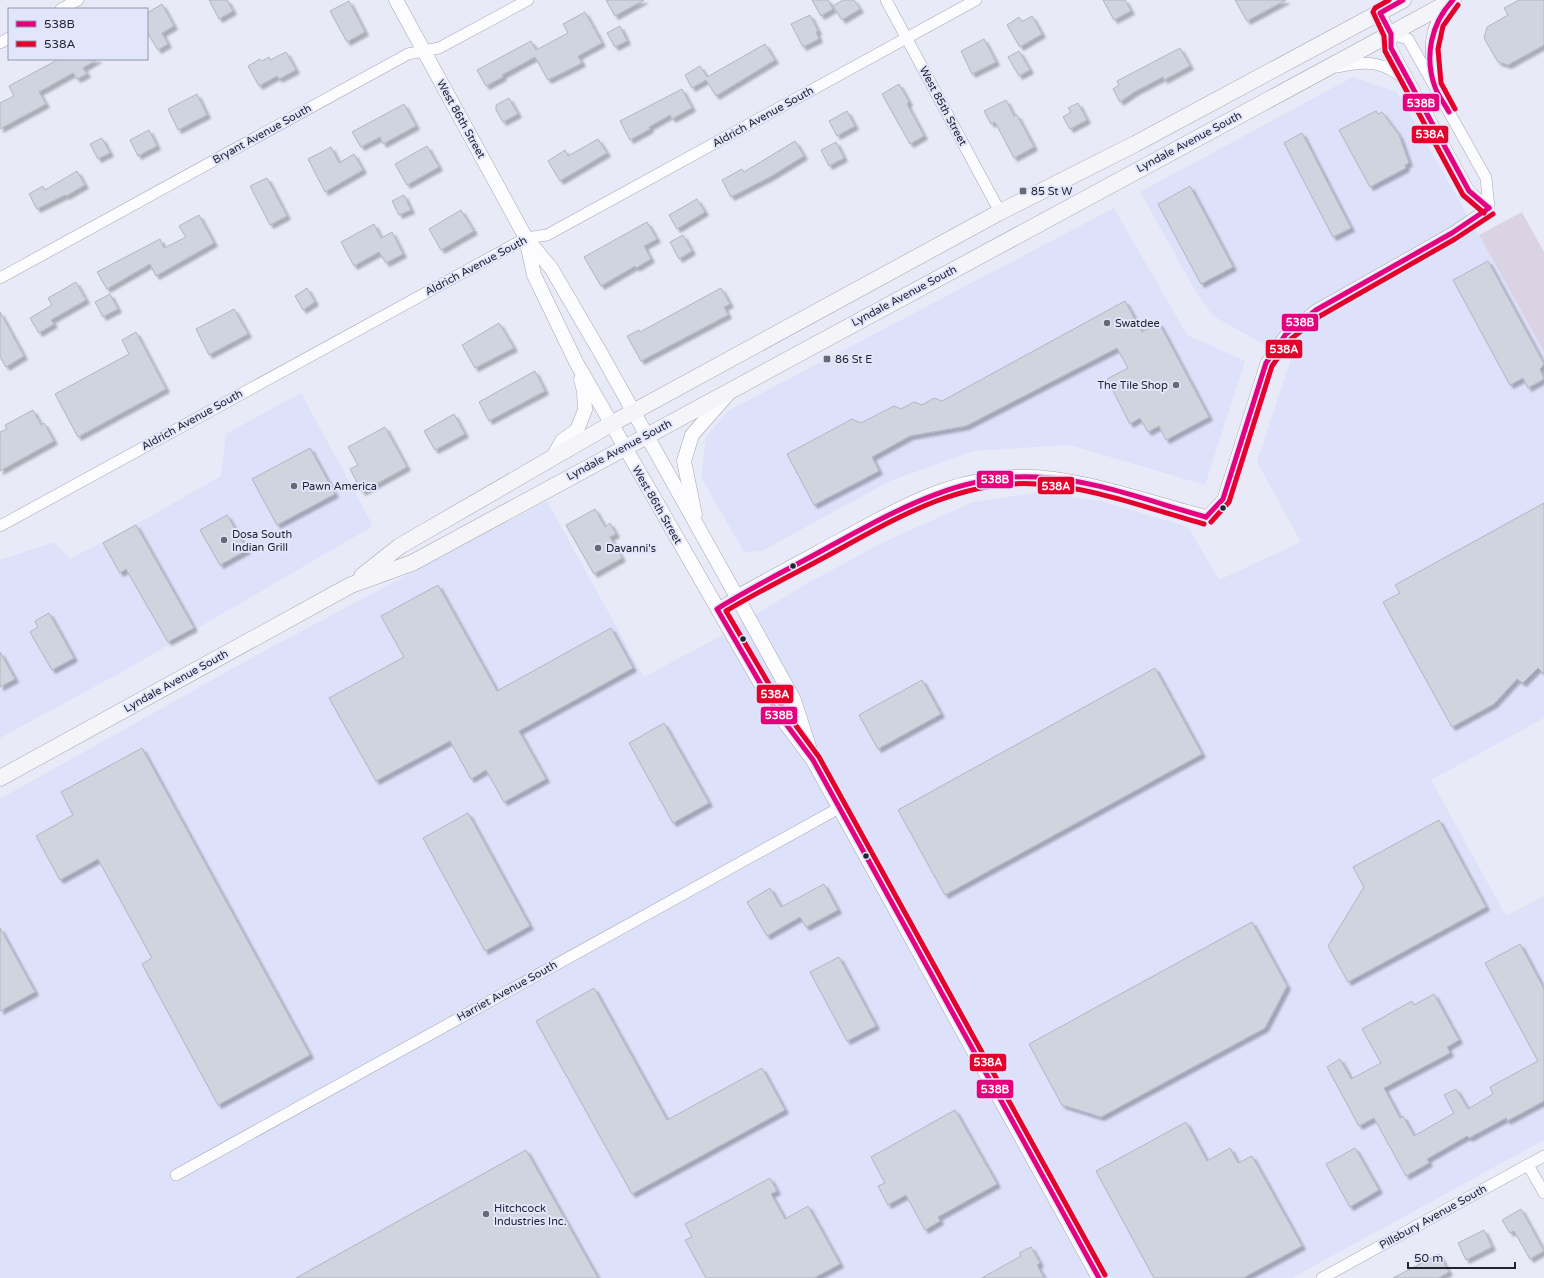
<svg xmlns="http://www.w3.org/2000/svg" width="1544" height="1278" font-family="'Varela Round',sans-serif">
  <defs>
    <filter id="shadow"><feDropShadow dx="3.5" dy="3.5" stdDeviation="1" flood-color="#0004"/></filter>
  </defs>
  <rect width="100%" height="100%" fill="#e8eaf7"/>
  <g fill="#dde1fa">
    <path d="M1353 77 1397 92 1544 349V718L1431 780 1506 916 1544 896V1140L1292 1278H0V799L266 650 547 501 644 677 717 638 806 584 884 542 973 502 1041 492 1100 501 1188 527 1219 580 1301 542 1257 462 1291 359 1213 316 1198 295 1140 192Z"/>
    <path d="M1114 208 1187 335 1245 361 1205 485 1070 445 973 451 890 481 762 551 744 552 701 477 706 437 728 411Z"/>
    <path d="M301 393 373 526 129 668 0 738V560L54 542 70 559 149 517 221 476 226 434Z"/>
  </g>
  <path fill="#dbd3e3" d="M1522 212 1544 252V352L1479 235Z"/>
  <g fill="#cfd4df" stroke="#b2b6c0" filter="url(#shadow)">
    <path d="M209 0H227L233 11 219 19Z"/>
    <path d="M606 0H644L615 16Z"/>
    <path d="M812 0H828L833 9 821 16Z"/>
    <path d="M843 0H854L860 9 842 20 833 6Z"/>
    <path d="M1103 0H1125L1131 11 1114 20Z"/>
    <path d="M1235 0H1286L1247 21Z"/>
    <path d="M1519 0H1544V45L1508 65 1498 62 1484 38 1487 27 1508 15 1504 8Z"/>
    <path d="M349 1 365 32 347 42 330 11Z"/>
    <path d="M162 4 174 26 162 33 168 44 158 50 147 32V13Z"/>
    <path d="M585 12 602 43 578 56 582 63 548 80 535 57 502 75 503 77 486 86 477 70 531 41 536 50 568 33 563 24Z"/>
    <path d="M810 15 818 31 816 32 819 39 803 47 791 24Z"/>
    <path d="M1032 16 1042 34 1020 47 1007 25 1019 17 1022 22Z"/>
    <path d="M620 26 627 41 615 47 607 33Z"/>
    <path d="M984 39 996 62 972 74 961 51Z"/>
    <path d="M765 44 775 60 716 96 706 80 692 88 685 75 700 66 707 77Z"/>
    <path d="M1180 48 1190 66 1164 80 1163 77 1136 91 1120 102 1113 89 1119 85 1117 81Z"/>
    <path d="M1019 51 1030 70 1019 76 1008 57Z"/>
    <path d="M286 52 296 70 279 79 277 76 259 86 248 66 260 59 262 61 269 57 270 60Z"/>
    <path d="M59 59H98L83 68 87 74 77 79 73 73 39 92 46 104 0 129V103L14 96 9 86Z"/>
    <path d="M899 84 909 102 907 104 924 136 910 144 882 94Z"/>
    <path d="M682 89 692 108 672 119 670 115 649 127 650 129 630 140 620 121Z"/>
    <path d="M197 94 207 115 178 130 168 109Z"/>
    <path d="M509 98 518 114 503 122 496 110V105Z"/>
    <path d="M1006 100 1014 116 1017 115 1034 147 1014 158 995 122 991 124 984 111Z"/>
    <path d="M1078 103 1087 120 1070 129 1063 117 1071 112 1068 108Z"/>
    <path d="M404 104 416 126 383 144 380 137 361 147 352 132Z"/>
    <path d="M847 111 855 126 837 136 829 121Z"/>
    <path d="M1376 111 1378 114 1382 112 1399 135 1409 163 1405 165 1406 168 1370 187 1339 130Z"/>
    <path d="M149 130 157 146 138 156 130 140Z"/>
    <path d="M1302 133 1351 228 1333 237 1284 143Z"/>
    <path d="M102 138 110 153 98 159 90 144Z"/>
    <path d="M598 139 607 153 560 181 548 161 565 150 568 156Z"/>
    <path d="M795 141 804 156 770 177 731 197 722 180 742 169 744 172Z"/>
    <path d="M836 142 844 158 829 166 821 150Z"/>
    <path d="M427 146 439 167 407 185 395 164Z"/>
    <path d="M331 147 339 163 354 154 363 170 325 192 308 159Z"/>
    <path d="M77 171 85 185 66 196 65 195 37 209 29 194 43 186 45 190Z"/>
    <path d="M267 178 287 216 270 225 250 186Z"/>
    <path d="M1190 186 1233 267 1201 284 1158 204Z"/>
    <path d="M404 195 411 210 399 215 392 201Z"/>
    <path d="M697 199 705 212 677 229 669 215Z"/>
    <path d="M461 210 474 231 441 250 429 229Z"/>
    <path d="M199 215 214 243 156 276 150 264 107 289 97 272 160 239 164 248 186 237 179 226Z"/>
    <path d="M647 222 657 239 644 246 651 259 636 268 635 266 601 286 584 257Z"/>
    <path d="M374 224 381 238 392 232 403 254 386 263 379 252 354 266 341 242Z"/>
    <path d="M683 235 692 251 679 259 670 242Z"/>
    <path d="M1488 261 1544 364 1540 369 1544 379 1528 388 1523 378 1510 385 1453 280Z"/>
    <path d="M76 282 86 300 51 320 54 324 39 333 30 318 52 305 48 298Z"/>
    <path d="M307 288 315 302 303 310 295 296Z"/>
    <path d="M721 288 730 304 724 307 728 315 641 361 627 336 639 330 640 332Z"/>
    <path d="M110 294 118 309 103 317 95 302Z"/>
    <path d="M1125 301 1142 332 1159 323 1209 417 1166 440 1159 426 1148 432 1140 418 1130 424 1107 379 1128 368 1117 348 966 426 910 436 872 457 879 471 814 505 787 454 852 419 861 423 894 406 901 409 914 402 922 405 934 398 942 401Z"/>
    <path d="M234 309 248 334 209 355 196 329Z"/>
    <path d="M0 312 24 356 6 367 0 357Z"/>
    <path d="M499 323 514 348 475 368 462 345Z"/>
    <path d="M136 332 166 389 78 437 55 394 129 354 122 340Z"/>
    <path d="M535 371 545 391 489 421 479 402Z"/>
    <path d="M33 410 41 425 44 423 54 441 0 471V432L7 429 5 425Z"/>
    <path d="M454 414 465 434 435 450 424 431Z"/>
    <path d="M385 427 407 467 362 492 350 469 358 465 348 447Z"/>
    <path d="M310 448 335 494 277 525 252 479Z"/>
    <path d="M1544 503V674L1538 668 1523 683 1517 679 1494 704 1452 727 1383 602 1400 593 1395 585Z"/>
    <path d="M595 509 605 527 610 523 616 534 610 537 622 558 594 574 566 525Z"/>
    <path d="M227 515 247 550 220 565 200 530Z"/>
    <path d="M136 525 194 628 168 642 126 569 120 573 103 543Z"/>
    <path d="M438 585 497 691 611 628 633 668 519 731 546 779 504 802 486 770 471 779 450 741 376 781 329 698 404 657 381 616Z"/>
    <path d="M49 613 74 658 52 670 30 632 38 627 35 621Z"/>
    <path d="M0 652 15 679 0 687Z"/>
    <path d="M1155 668 1202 754 945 895 898 810Z"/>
    <path d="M922 680 941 714 878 749 859 715Z"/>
    <path d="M664 723 709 803 673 823 629 743Z"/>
    <path d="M142 748 310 1055 218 1105 142 964 152 958 98 859 60 880 36 836 73 815 61 792Z"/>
    <path d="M468 813 530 926 485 951 423 838Z"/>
    <path d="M1439 820 1486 907 1348 982 1328 946 1364 887 1353 867Z"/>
    <path d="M824 884 838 910 806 927 800 917 767 936 747 902 770 888 781 907Z"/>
    <path d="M1252 922 1287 986 1265 1028 1101 1117 1062 1105 1029 1044Z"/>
    <path d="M0 928 35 992 0 1011Z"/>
    <path d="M1520 944 1544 989V1101L1507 1121 1506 1118 1469 1138 1467 1136 1427 1159 1429 1163 1406 1176 1374 1118 1359 1126 1327 1067 1340 1059 1351 1079 1381 1063 1362 1029 1412 1001 1414 1005 1434 994 1459 1040 1447 1047 1450 1053 1384 1088 1400 1118 1403 1116 1414 1136 1454 1113 1444 1095 1456 1089 1468 1109 1493 1094 1490 1087 1538 1061 1485 963Z"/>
    <path d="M839 957 876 1026 847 1041 810 972Z"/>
    <path d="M594 988 667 1120 762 1068 785 1110 632 1194 536 1021Z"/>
    <path d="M955 1110 997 1184 938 1217 940 1221 925 1230 906 1195 888 1205 878 1186 885 1183 871 1157Z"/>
    <path d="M1186 1122 1207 1161 1230 1148 1238 1163 1252 1156 1302 1246 1243 1278H1154L1096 1171Z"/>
    <path d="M1355 1148 1379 1190 1350 1207 1326 1164Z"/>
    <path d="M526 1150 598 1278H296Z"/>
    <path d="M770 1178 777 1191 771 1194 785 1219 808 1206 840 1264 814 1278H706L685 1240 692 1237 685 1224Z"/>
    <path d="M1521 1209 1544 1251 1530 1259 1514 1231 1510 1233 1502 1220Z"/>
    <path d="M1484 1230 1492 1247 1466 1260 1458 1243Z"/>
    <path d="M1031 1247 1040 1263 1037 1265 1044 1278H982L1021 1256 1019 1253Z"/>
    <path d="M1439 1254 1449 1272 1438 1278H1393Z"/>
  </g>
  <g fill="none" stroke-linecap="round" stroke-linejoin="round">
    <g stroke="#a5a6b1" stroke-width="12">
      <g id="minor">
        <path d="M886 0 1000 212"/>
        <path d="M61 9 78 0"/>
        <path d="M1380 13 1391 34V48L1469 191 1489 208"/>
        <path d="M1391 34 1408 39 1486 178 1489 208"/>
        <path d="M0 43 9 38"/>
        <path d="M1337 67C1366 61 1383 60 1406 81"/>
        <path d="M1434 81C1430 51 1427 29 1448 5"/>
        <path d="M0 278 408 54 439 48 528 0"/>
        <path d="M1206 517 1223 499 1266 363 1286 334 1316 310 1452 233 1489 208"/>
        <path d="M0 526 506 249 526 238 547 235 976 0"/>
        <path d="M717 609 737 597"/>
        <path d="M1528 1165 1544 1193"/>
        <path d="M176 1175 839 808"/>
        <path d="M1322 1278 1544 1156"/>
      </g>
    </g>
    <g stroke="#a5a6b1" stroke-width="15">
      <g id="tertiary">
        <path d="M396 0 526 238 551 268 599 350 737 597 794 700 810 750"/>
        <path d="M526 238 534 275 576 362 777 712 813 760 1099 1278"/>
        <path d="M553 457 562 441 577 430 585 410 584 391 581 379"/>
        <path d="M695 515 684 461 692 435 728 394"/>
        <path d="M737 597C772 577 808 558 843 539 912 501 972 467 1054 479 1105 486 1156 504 1206 517"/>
      </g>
    </g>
    <g stroke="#a5a6b1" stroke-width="17">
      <g id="secondary">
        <path d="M362 576 400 546 611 424 1000 212 1135 144 1403 0"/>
        <path d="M0 778 351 585 412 563 1453 0"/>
      </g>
    </g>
    <use href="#minor" stroke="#fcfcfe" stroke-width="11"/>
    <use href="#tertiary" stroke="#fcfcfe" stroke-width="14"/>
    <use href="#secondary" stroke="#f5f4f9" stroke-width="16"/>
    <g stroke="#e2e6fd" stroke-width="8">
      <g id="bus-1">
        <path d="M1403 0 1380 13 1391 34V48L1469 191 1489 208"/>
        <path d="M1449 112C1445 104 1438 96 1435 87 1424 57 1431 23 1453 0"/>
        <path d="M1206 517 1223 499 1266 363 1286 334 1316 310 1452 233 1489 208"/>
        <path d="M1099 1278 813 760 777 712 717 609C752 587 789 569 825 549 892 513 958 473 1036 477 1094 479 1151 502 1206 517"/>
      </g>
    </g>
    <g stroke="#e2e6fd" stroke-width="8">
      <g id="bus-2">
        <path d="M1389 0 1375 8 1373 12 1384 36 1385 51 1463 195 1484 213"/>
        <path d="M1455 109 1441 83 1438 49 1443 26 1458 5"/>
        <path d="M1211 522 1229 502 1272 366 1291 339 1320 316 1455 239 1493 214"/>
        <path d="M1105 1275 819 757 783 708 726 611C759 591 794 574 827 556 893 520 959 479 1036 484 1093 487 1149 509 1204 524"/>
      </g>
    </g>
    <use href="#bus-1" stroke="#e5007d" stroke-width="5"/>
    <use href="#bus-2" stroke="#e4002b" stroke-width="5"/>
  </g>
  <g fill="#676974" stroke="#e2e6fd" stroke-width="1.5">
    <rect x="1019" y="187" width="8" height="8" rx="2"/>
    <circle cx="1107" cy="323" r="4"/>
    <rect x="823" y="355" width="8" height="8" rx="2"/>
    <circle cx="1176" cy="385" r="4"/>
    <circle cx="294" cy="486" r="4"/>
    <circle cx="224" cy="540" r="4"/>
    <circle cx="598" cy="548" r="4"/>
    <circle cx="486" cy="1214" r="4"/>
  </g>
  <g fill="#22242e" stroke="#e2e6fd" stroke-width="1.5">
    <circle cx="1223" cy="508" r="3.5"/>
    <circle cx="793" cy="566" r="3.5"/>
    <circle cx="743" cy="639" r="3.5"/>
    <circle cx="866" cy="856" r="3.5"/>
  </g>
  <g text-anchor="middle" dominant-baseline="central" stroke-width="4" stroke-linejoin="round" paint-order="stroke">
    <g font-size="11" fill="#22242e" stroke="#e2e6fd">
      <text transform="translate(943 106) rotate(62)">West 85th Street</text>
      <text transform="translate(763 117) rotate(-29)">Aldrich Avenue South</text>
      <text transform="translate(461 119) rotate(61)">West 86th Street</text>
      <text transform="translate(262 134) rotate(-29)">Bryant Avenue South</text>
      <text transform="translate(1189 142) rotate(-28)">Lyndale Avenue South</text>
      <text transform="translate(476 266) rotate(-28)">Aldrich Avenue South</text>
      <text transform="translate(904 296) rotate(-28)">Lyndale Avenue South</text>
      <text transform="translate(192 420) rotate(-29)">Aldrich Avenue South</text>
      <text transform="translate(619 450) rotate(-28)">Lyndale Avenue South</text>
      <text transform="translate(657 505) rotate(60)">West 86th Street</text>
      <text transform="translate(176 681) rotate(-29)">Lyndale Avenue South</text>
      <text transform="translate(507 991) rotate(-29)">Harriet Avenue South</text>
      <text transform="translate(1433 1217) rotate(-29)">Pillsbury Avenue South</text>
    </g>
    <g font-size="11" fill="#22242e" stroke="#e2e6fd" text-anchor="start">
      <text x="1031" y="191">85 St W</text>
      <text x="1115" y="323">Swatdee</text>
      <text x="835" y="359">86 St E</text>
      <text x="1168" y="385" text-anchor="end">The Tile Shop</text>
      <text x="302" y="486">Pawn America</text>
      <text x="232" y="534">Dosa South<tspan x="232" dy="13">Indian Grill</tspan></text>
      <text x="606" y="548">Davanni's</text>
      <text x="494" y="1208">Hitchcock<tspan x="494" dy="13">Industries Inc.</tspan></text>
    </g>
  </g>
  <g stroke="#e2e6fd" stroke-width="1.5">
    <rect x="1402" y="93" width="38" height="19" rx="4" fill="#e5007d"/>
    <rect x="1411" y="125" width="38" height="19" rx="4" fill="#e4002b"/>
    <rect x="1281" y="313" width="38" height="19" rx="4" fill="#e5007d"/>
    <rect x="1265" y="339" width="38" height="20" rx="4" fill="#e4002b"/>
    <rect x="976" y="470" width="38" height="19" rx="4" fill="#e5007d"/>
    <rect x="1037" y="476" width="38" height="19" rx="4" fill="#e4002b"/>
    <rect x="756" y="684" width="38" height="20" rx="4" fill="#e4002b"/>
    <rect x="760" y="706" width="38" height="19" rx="4" fill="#e5007d"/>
    <rect x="969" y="1053" width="38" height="19" rx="4" fill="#e4002b"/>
    <rect x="976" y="1079" width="38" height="20" rx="4" fill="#e5007d"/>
  </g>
  <g font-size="11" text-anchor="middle" font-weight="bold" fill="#fff">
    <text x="1421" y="107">538B</text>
    <text x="1430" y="138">538A</text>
    <text x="1300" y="326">538B</text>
    <text x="1284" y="353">538A</text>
    <text x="995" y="483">538B</text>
    <text x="1056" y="490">538A</text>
    <text x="775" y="698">538A</text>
    <text x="779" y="719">538B</text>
    <text x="988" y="1066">538A</text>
    <text x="995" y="1093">538B</text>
  </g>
  <rect x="8" y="8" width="140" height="52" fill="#e2e6fd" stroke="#9598aa"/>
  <rect x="16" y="21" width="20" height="6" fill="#e5007d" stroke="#9598aa"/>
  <text x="44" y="28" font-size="12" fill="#22242e">538B</text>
  <rect x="16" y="41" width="20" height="6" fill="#e4002b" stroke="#9598aa"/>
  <text x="44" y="48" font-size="12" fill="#22242e">538A</text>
  <path d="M1408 1262v6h107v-6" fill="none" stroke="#22242e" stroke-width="2"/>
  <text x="1414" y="1262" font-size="12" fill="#22242e" stroke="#e2e6fd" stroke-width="3" paint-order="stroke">50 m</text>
</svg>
